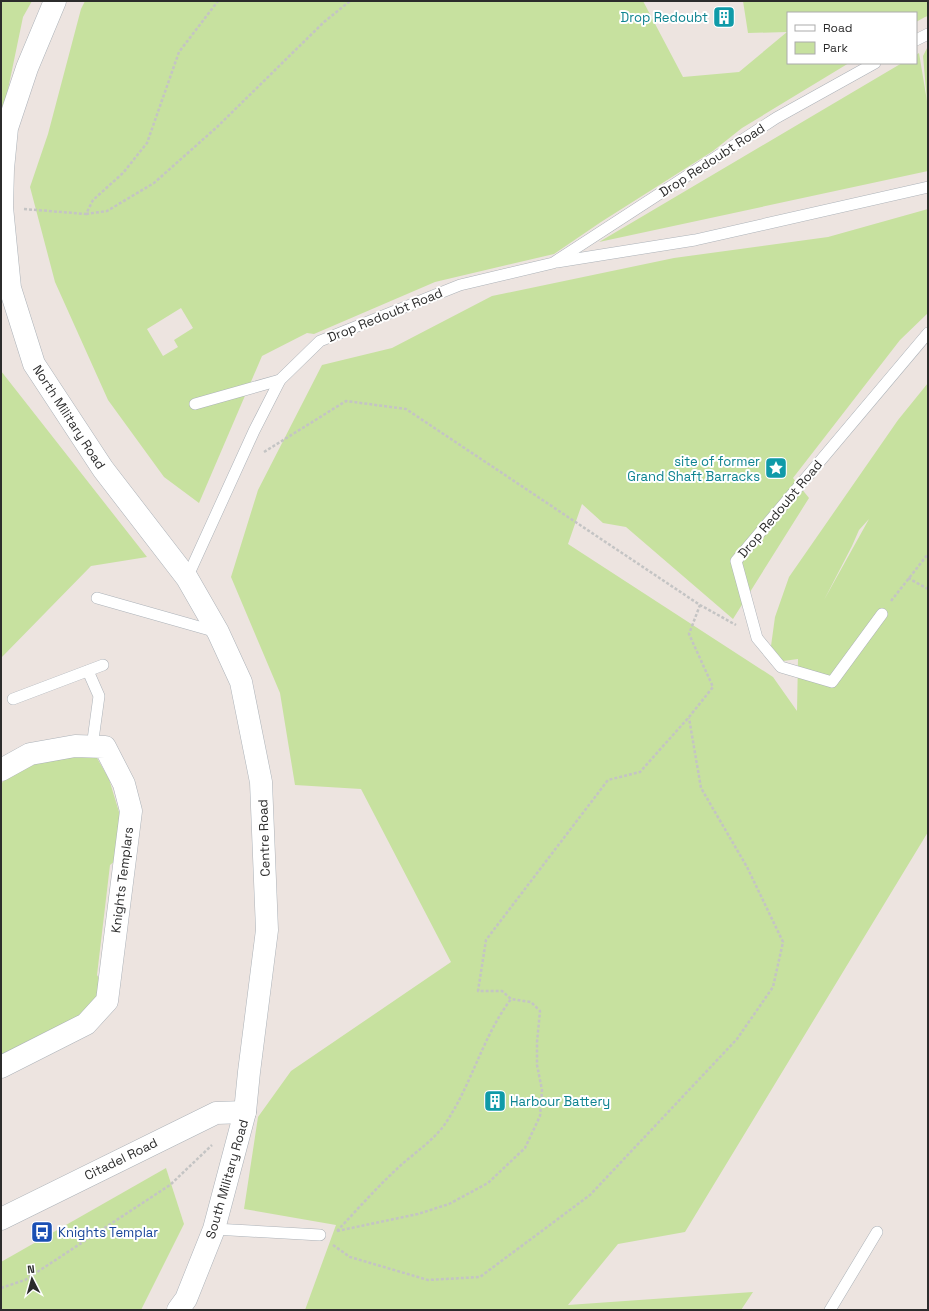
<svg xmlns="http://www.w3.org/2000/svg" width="929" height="1311" font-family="'Space Grotesk',sans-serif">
  <rect width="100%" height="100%" fill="#ede4e0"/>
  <g fill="#c7e19f" fill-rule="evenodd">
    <path d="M1 1H32L23 17 1 123Z"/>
    <path d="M85 1H643L683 77 739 72 787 32 748 33 743 1H928V16L925 17 916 22V13H788V63H849L742 128 713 151 601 222 554 254 435 282 314 334 307 333 262 356 199 503 164 477 108 400 55 282 30 187 48 134 81 9ZM181 308 193 328 174 340 178 347 163 356 147 329Z"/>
    <path d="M928 46V171L599 242 902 63H916V55L919 53 927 101 923 56Z"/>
    <path d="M928 209V313L900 340 793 478 809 498 733 619 626 527 603 523 582 504 568 544 773 677 797 711 798 659 783 661 771 646 775 617 789 577 898 420 928 383V832L685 1232 618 1244 568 1305 753 1292 741 1310H305L336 1225 244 1209 258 1117 291 1071 451 962 361 789 295 785 280 693 231 577 258 490 322 365 392 348 492 296 674 258 828 237ZM869 519 824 600 852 546 859 530Z"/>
    <path d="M1 371 147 557 91 566 1 658Z"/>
    <path d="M75 756 97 758 109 779 119 812 121 856 110 865 97 975 105 989 85 1013 1 1059V784L7 777 32 762Z"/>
    <path d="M166 1168 184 1224 141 1310H1V1262Z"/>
  </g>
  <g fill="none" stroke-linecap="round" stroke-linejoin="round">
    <g stroke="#acb2b8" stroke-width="12">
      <g id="service">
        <path d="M916 40 928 34"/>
        <path d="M557 262 695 240 928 187"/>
        <path d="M195 404 280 380"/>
        <path d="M187 578 254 431 280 380 320 341 460 285 553 263 776 118 875 63"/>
        <path d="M97 598 217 632"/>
        <path d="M882 614 832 682 781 667 757 638 736 561 928 333"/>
        <path d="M88 671 99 696 92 747"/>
        <path d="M13 699 103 665"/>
        <path d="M214 1229 320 1235"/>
        <path d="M830 1310 877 1232"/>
      </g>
    </g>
    <g stroke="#acb2b8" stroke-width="23">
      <g id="minor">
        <path d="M1 770 30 754 75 746 105 747 124 784 131 811 107 1001 86 1024 1 1067"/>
        <path d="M1 1219 216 1113 245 1112"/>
      </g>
    </g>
    <g stroke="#acb2b8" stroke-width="23">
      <path id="tertiary" d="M55 1 27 68 7 128 3 169 2 207 10 288 34 364 103 469 187 578 218 632 241 682 261 782 267 930 249 1072 245 1112 214 1229 186 1299 178 1310"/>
    </g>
    <g stroke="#c4c4c4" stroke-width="2.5" stroke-dasharray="3 2" stroke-linecap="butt">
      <path d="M24 209 86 214 93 200 123 173 147 143 179 52 218 1"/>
      <path d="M86 214 107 211 154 183 217 127 324 22 350 1"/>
      <path d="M264 452 346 401 406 409 700 605 736 625"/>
      <path d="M908 578 928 589"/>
      <path d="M891 601 928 554"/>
      <path d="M337 1231 418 1214 449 1204 488 1183 525 1148 540 1116 542 1090 537 1065V1042L540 1011 531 1002 511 999 502 991H478L486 940 608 780 640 772 689 717 713 687 689 634 700 605"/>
      <path d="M337 1231C357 1210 377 1187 399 1167 415 1152 435 1140 447 1121 472 1083 483 1036 511 999"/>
      <path d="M333 1245 350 1257 428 1280 480 1277 590 1195 737 1039 773 987 783 942 747 867 701 788 689 718"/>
      <path d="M1 1288 25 1280 170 1185 212 1145"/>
    </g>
    <use href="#service" stroke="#fff" stroke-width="11"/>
    <use href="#minor" stroke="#fff" stroke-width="22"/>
    <use href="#tertiary" stroke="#fff" stroke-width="22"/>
  </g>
  <defs>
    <g id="building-square" transform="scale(1.15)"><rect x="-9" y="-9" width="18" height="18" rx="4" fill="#0f9aa8" stroke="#fff"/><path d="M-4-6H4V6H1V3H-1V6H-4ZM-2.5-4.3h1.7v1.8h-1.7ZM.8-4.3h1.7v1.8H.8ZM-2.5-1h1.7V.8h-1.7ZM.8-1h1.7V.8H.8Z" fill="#fff"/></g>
    <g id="sight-square" transform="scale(1.15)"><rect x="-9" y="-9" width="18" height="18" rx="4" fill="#0f9aa8" stroke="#fff"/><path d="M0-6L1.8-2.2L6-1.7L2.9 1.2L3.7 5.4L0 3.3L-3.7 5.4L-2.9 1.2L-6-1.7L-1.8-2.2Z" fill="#fff"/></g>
    <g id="bus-square" transform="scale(1.15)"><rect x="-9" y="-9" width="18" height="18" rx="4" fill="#1a4fb4" stroke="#fff"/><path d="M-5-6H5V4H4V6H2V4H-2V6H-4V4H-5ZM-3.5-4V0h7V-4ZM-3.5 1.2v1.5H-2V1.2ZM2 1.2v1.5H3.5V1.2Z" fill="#fff"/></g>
  </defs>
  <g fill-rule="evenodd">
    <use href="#building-square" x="724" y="17"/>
    <use href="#sight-square" x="776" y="468"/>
    <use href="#building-square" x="495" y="1101"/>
    <use href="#bus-square" x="42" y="1232"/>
  </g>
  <g text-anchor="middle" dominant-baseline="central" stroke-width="4" stroke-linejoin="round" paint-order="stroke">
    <g font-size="13" fill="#0d838f" stroke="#fff" text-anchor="end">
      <text x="708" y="17">Drop Redoubt</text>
      <text x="760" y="461">site of former<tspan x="760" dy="15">Grand Shaft Barracks</tspan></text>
      <text x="510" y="1101" text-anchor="start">Harbour Battery</text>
    </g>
    <g font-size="13" fill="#2c2c2c" stroke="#fff">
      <text transform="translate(712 160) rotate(-33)">Drop Redoubt Road</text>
      <text transform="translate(385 315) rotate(-22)">Drop Redoubt Road</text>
      <text transform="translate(69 417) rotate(57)">North Military Road</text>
      <text transform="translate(780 509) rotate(-50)">Drop Redoubt Road</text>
      <text transform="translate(264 838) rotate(-92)">Centre Road</text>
      <text transform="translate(122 880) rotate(-83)">Knights Templars</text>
      <text transform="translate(121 1159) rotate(-26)">Citadel Road</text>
      <text transform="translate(227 1179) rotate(-74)">South Military Road</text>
    </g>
    <g font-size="13" fill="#164399" stroke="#fff" text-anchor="start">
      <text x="58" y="1232">Knights Templar</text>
    </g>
  </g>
  <rect width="929" height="1311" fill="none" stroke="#2c2c2c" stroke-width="4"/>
  <rect x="787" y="12" width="130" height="52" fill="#ffffff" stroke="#ababab"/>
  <rect x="795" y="25" width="20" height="6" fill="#ffffff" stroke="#ababab"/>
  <text x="823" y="32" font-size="12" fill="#2c2c2c">Road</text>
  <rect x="795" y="42" width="20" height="12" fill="#c7e19f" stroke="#ababab"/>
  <text x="823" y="52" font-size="12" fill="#2c2c2c">Park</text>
  <g transform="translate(32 1279) rotate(354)" stroke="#ffffff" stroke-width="3" paint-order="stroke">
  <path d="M0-3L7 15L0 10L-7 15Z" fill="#2c2c2c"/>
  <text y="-6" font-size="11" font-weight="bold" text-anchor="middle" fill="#2c2c2c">N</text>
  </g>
</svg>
